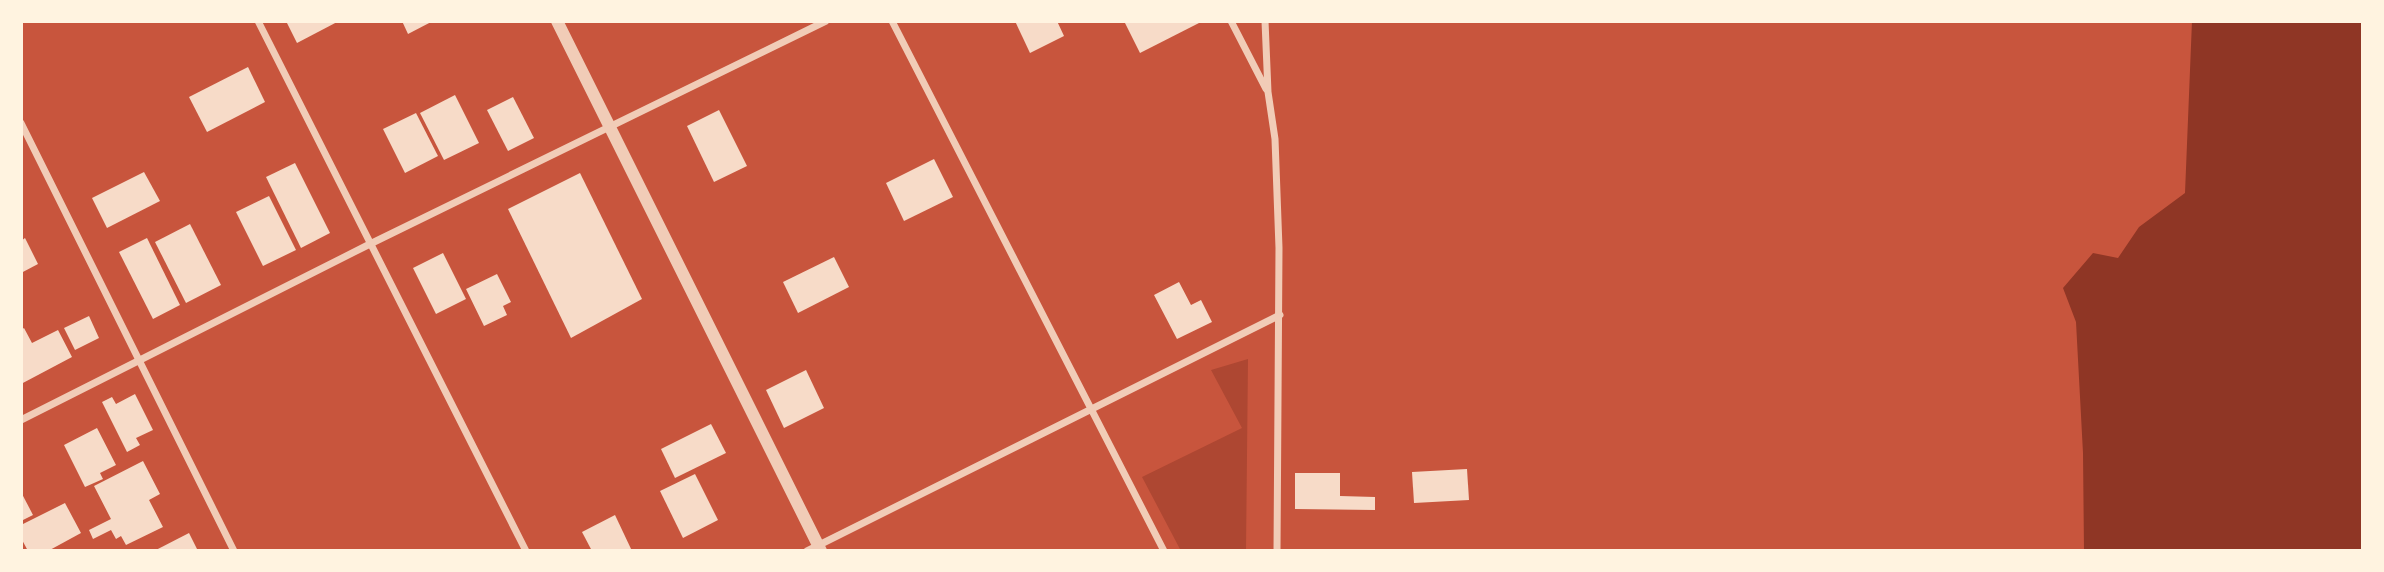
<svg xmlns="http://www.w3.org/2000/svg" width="2384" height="572" font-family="'Playfair Display',serif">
  <rect width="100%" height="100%" fill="#c8553d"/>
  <path fill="#ae4732" d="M1248 359 1246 551H1181L1142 477 1242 428 1211 370Z"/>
  <path fill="#8f3625" d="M2192 21H2363V551H2084L2083 453 2076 322 2063 288 2093 253 2118 258 2139 227 2185 193Z"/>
  <g fill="#f7dbc8">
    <path d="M286 21H339L297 43Z"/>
    <path d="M402 21H433L408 34Z"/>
    <path d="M1015 21H1057L1064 36 1030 53Z"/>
    <path d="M1124 21H1198L1199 23 1140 53Z"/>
    <path d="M248 67 265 102 207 132 189 97Z"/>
    <path d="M455 95 479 143 444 160 420 113Z"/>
    <path d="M513 97 534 138 508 151 487 110Z"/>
    <path d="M719 110 747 166 714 182 687 126Z"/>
    <path d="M416 113 438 156 405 173 383 129Z"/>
    <path d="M934 159 953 197 904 221 886 183Z"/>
    <path d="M295 163 330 233 301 248 266 177Z"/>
    <path d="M144 172 160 201 107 228 92 198Z"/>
    <path d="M580 173 642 299 571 338 508 209Z"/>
    <path d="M269 196 296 250 263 266 236 212Z"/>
    <path d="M190 224 221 285 186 303 155 242Z"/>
    <path d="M25 238 38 264 21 273V241Z"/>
    <path d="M147 238 180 305 153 319 119 252Z"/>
    <path d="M443 253 466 299 436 314 413 268Z"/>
    <path d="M834 257 849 287 798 313 783 282Z"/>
    <path d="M497 274 511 302 503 306 507 315 484 326 466 289Z"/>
    <path d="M1179 282 1191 305 1201 300 1212 322 1177 339 1154 295Z"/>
    <path d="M89 316 99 338 75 350 64 328Z"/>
    <path d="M24 328 32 343 58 330 72 357 21 384V330Z"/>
    <path d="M806 370 824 408 784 428 766 390Z"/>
    <path d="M135 394 153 430 136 438 140 445 127 452 102 402 112 397 116 404Z"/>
    <path d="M711 424 726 453 675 478 661 449Z"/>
    <path d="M97 428 116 465 100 473 103 479 85 487 64 445Z"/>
    <path d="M143 461 160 494 149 500 163 527 126 545 121 536 116 539 111 530 93 539 89 530 111 519 94 486Z"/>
    <path d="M1467 469 1469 500 1414 503 1412 472Z"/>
    <path d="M1295 473H1340V496L1375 497V510L1295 509Z"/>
    <path d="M695 474 718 520 683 538 660 491Z"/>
    <path d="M21 492 33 515 21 521Z"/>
    <path d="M65 503 81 533 48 551H28L21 538V525Z"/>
    <path d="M615 515 632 551H592L582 532Z"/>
    <path d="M189 533 198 551H154Z"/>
  </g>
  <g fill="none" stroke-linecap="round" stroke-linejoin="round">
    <g stroke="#f1ccb7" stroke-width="7">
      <path d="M258 21 526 551"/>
      <path d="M892 21 1164 551"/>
      <path d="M1231 21 1266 89"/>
      <path d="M1265 21 1268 92 1275 139 1279 248 1277 551"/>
      <path d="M21 123 234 551"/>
      <path d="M21 420 370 244 826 21"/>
      <path d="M807 551 1280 315"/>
    </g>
    <path stroke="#f1ccb7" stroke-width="12" d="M557 21 821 551"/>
  </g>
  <rect width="2384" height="572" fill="none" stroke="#fff3e0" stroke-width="46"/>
</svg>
